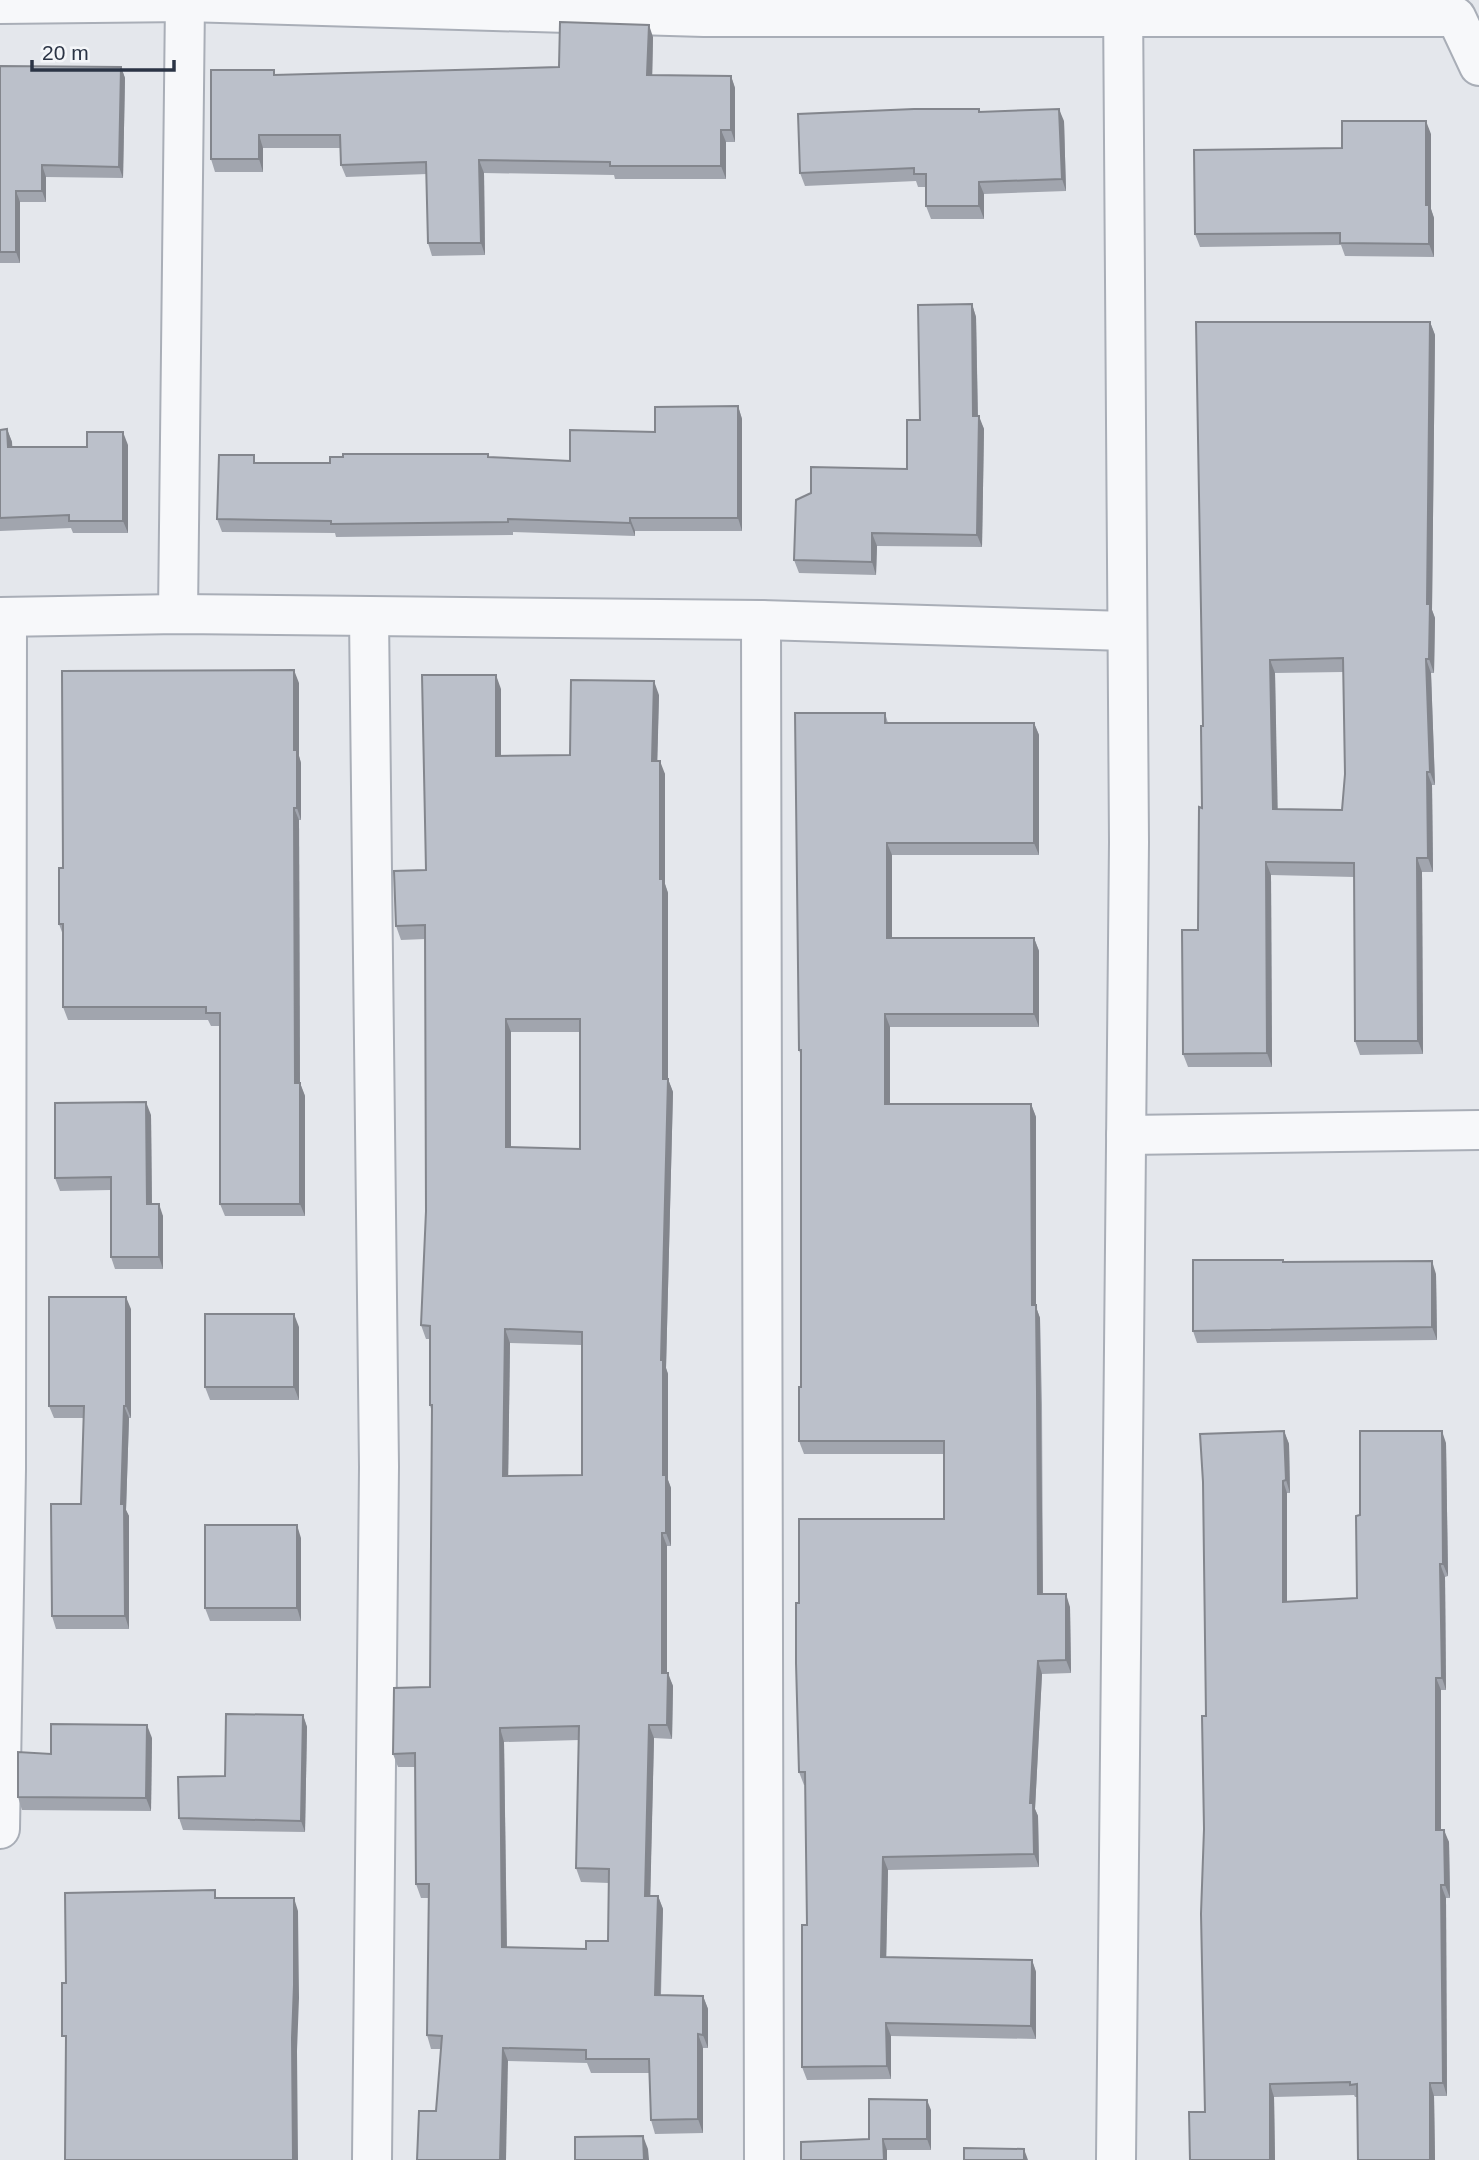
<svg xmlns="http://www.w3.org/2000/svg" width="1479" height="2160" font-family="Arial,sans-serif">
  <rect width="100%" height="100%" fill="#e4e7ec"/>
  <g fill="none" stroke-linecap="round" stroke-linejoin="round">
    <g stroke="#a9aeb7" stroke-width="42">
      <g id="minor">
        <path d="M0 4 185 2 704 17H1456L1479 66"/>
        <path d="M178 614 185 2"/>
        <path d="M0 617 178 614 761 620 1126 631"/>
        <path d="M369 617 379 1467 372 2160"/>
        <path d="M761 620 764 2160"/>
        <path d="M1126 1135 1479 1130"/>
        <path d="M0 1829 6 1469 7 617"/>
        <path d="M1116 2160 1129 842 1123 0"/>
      </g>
    </g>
    <use href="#minor" stroke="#f7f8fa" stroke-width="38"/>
  </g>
  <g fill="#a1a5ae" fill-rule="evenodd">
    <path d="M653 37 652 75 731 76 735 88V142H726V179H615L614 175 484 173 485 255 432 256 428 243 427 174 346 177 341 165V148H263V172H215L211 159 276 75 559 67Z"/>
    <path d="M0 66 121 67 125 78 123 178 46 177V202H20V263H0Z"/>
    <path d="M980 111 1064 121 1066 191 984 194V219H931L926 206V187H918L916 181 805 186 800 173Z"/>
    <path d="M1431 134V209L1434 218V257L1345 256 1341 245 1200 247 1195 234 1342 148Z"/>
    <path d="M972 304 976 317 978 416 984 429 982 547 877 546 876 575 799 573 794 560 907 469 920 420Z"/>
    <path d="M1430 322 1435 335 1432 610 1435 618 1434 673H1431L1435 785H1432L1433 872H1422L1423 1054 1360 1055 1355 1041 1354 877 1271 875 1272 1067H1188L1183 1054 1198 930 1202 808 1203 726ZM1343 672 1345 774 1342 810 1277 809 1275 673Z"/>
    <path d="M738 406 742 419V531H635V536L513 532V535L336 537 335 533 222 532 217 519 257 463H330L488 454 489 457 570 461 655 432Z"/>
    <path d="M7 429 12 442V447H87L128 445V533H73L71 528 0 531V430Z"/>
    <path d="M299 683V756L301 763V820H299L300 1083 305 1096V1216H225L220 1204V1026H211L208 1020H68L63 1007V935L59 924 63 868Z"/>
    <path d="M501 689V756L570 755 659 695 657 761 665 774V884L668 893V1079L673 1092 666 1368 668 1374V1480L671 1488V1546H667V1673L673 1686 672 1739 654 1738 650 1896H658L663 1909 661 1995 703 1996 708 2009V2048H703V2133L655 2134 651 2120 650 2073H591L587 2063 508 2061 436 2111 441 2049H431L427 2035 429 1898H421L416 1884 415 1767H398L393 1754 430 1687 432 1412 430 1405V1339H426L421 1325 426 1211 425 939 401 940 396 926 426 870ZM511 1032H580V1149L511 1147ZM510 1343 582 1345V1475L508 1476ZM579 1740 576 1868 581 1882 609 1883 608 1941 586 1949 507 1947 504 1742Z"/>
    <path d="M885 713 888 723H1034L1039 735V855H892V938H1034L1039 951V1027H890V1104H1031L1036 1117V1307L1040 1318 1042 1405 1043 1594 1070 1607 1071 1673 1042 1674 1035 1809 1038 1816 1039 1867 888 1870 886 1957 1032 1960 1036 1972V2039L891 2036V2079L807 2080 802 2067 807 1925 805 1785H804L799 1772V1603L944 1519V1454H804L799 1441 801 1387V1056L799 1050Z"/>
    <path d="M151 1115 152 1204 163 1216V1269H115L111 1257V1190L60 1191 55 1178Z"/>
    <path d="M1283 1260 1284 1262 1436 1274 1437 1340 1197 1343 1193 1331Z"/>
    <path d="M131 1309V1418H129L126 1510 129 1516V1629H56L52 1616 81 1504 84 1418H54L49 1406Z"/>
    <path d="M299 1327V1400H210L205 1387Z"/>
    <path d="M1284 1431 1289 1444 1290 1493H1287V1601L1357 1598 1360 1515 1446 1443 1448 1576 1445 1577 1446 1690H1441V1830L1449 1842 1450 1898H1446L1447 2096H1434L1435 2160H1358L1357 2097H1355L1354 2095 1274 2097 1275 2160H1190L1205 2112 1204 1829 1206 1716Z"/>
    <path d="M301 1538V1621H210L205 1608Z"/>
    <path d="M303 1715 307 1727 305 1832 183 1830 179 1818 225 1776Z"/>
    <path d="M152 1738 151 1811 22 1810 18 1797 51 1754Z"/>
    <path d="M931 2110V2150H887V2160H801L869 2139Z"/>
  </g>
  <g fill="#83868d">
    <path d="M649 25 653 37 652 87 647 75Z"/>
    <path d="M121 67 125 78 123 178 119 167Z"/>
    <path d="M731 76 735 88V142L731 130Z"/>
    <path d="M1059 109 1064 121 1066 191 1062 179Z"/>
    <path d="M1426 121 1431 134V209L1434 218V257L1429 244 1426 205Z"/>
    <path d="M721 130 726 142V179L721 166Z"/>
    <path d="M259 135 263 148V172L259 159Z"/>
    <path d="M479 160 484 173 485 255 481 243Z"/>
    <path d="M42 165 46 177V202L42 191Z"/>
    <path d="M979 182 984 194V219L979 206Z"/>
    <path d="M16 191 20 202V263L16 252Z"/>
    <path d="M972 304 976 317 978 429 973 416Z"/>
    <path d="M1430 322 1435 335 1432 610 1435 618 1434 673 1429 659 1427 604Z"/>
    <path d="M738 406 742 419V531L738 518Z"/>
    <path d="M979 416 984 429 982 547 977 535Z"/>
    <path d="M7 429 12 442 13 459 8 447Z"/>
    <path d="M123 432 128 445V533L123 521Z"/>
    <path d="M630 518 635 531V536L630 523Z"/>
    <path d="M872 533 877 546 876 575 872 562Z"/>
    <path d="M1426 659 1431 673 1435 785 1430 772Z"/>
    <path d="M1270 660 1275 673 1278 822 1273 809Z"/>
    <path d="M294 670 299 683V756L301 763V820L297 808 294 750Z"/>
    <path d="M496 675 501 689V770L496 756Z"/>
    <path d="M654 681 659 695 657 774 652 761Z"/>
    <path d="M1034 723 1039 735V855L1034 843Z"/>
    <path d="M660 761 665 774V884L668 893V1079L673 1092 666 1368 668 1374V1480L671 1488V1546L666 1533 663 1475 661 1360 663 1079 660 879Z"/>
    <path d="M1427 772 1432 785 1433 872 1428 858Z"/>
    <path d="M294 808 299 820 300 1096 295 1083Z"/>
    <path d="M887 843 892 855V951L887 938Z"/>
    <path d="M1417 858 1422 872 1423 1054 1418 1041Z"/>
    <path d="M1266 862 1271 875 1272 1067 1267 1053Z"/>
    <path d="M1034 938 1039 951V1027L1034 1014Z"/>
    <path d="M885 1014 890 1027V1117L885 1104Z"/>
    <path d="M506 1019 511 1032V1161L506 1147Z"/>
    <path d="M300 1083 305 1096V1216L300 1204Z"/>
    <path d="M146 1102 151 1115 152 1216 147 1204Z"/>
    <path d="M1031 1104 1036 1117V1307L1040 1318 1043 1607 1038 1594 1032 1305Z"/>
    <path d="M159 1204 163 1216V1269L159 1257Z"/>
    <path d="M1432 1261 1436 1274 1437 1340 1432 1327Z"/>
    <path d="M126 1297 131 1309V1418L126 1406Z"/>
    <path d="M294 1314 299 1327V1400L294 1387Z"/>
    <path d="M505 1329 510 1343 508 1489 503 1476Z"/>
    <path d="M124 1406 129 1418 126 1510 129 1516V1629L125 1616 121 1504Z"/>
    <path d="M1284 1431 1289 1444 1290 1493 1286 1480Z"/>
    <path d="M1442 1431 1446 1443 1448 1576 1443 1564Z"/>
    <path d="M1283 1481 1287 1493V1614L1283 1602Z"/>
    <path d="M297 1525 301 1538V1621L297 1608Z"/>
    <path d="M662 1533 667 1546V1686L662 1673Z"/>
    <path d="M1440 1564 1445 1577 1446 1690 1442 1678Z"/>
    <path d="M1066 1594 1070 1607 1071 1673 1066 1660Z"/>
    <path d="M1038 1661 1042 1674 1035 1809 1038 1816 1039 1867 1034 1854 1030 1803Z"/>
    <path d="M668 1673 673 1686 672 1739 667 1725Z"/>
    <path d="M1436 1678 1441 1690V1842L1436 1830Z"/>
    <path d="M303 1715 307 1727 305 1832 301 1821Z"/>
    <path d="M147 1725 152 1738 151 1811 146 1798Z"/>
    <path d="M649 1725 654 1738 650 1909 645 1896Z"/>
    <path d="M500 1728 504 1742 507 1961 502 1947Z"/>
    <path d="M1444 1830 1449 1842 1450 1898 1445 1885Z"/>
    <path d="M883 1857 888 1870 886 1970 881 1957Z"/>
    <path d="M1441 1885 1446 1898 1447 2096 1443 2083Z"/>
    <path d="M658 1896 663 1909 660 2008 655 1995Z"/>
    <path d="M294 1898 298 1911 299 1998 297 2051 298 2160H293L292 2038Z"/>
    <path d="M1032 1960 1036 1972V2039L1031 2026Z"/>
    <path d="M703 1996 708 2009V2048L703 2035Z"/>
    <path d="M886 2023 891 2036V2079L887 2066Z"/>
    <path d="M698 2034 703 2048V2133L698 2119Z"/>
    <path d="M503 2048 508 2061 506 2160H500Z"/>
    <path d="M1430 2083 1434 2096 1435 2160H1430Z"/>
    <path d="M1270 2084 1274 2097 1275 2160H1270Z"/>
    <path d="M927 2100 931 2110V2150L927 2139Z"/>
    <path d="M643 2136 648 2149 649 2160H644Z"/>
    <path d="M883 2139 887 2150V2160H884Z"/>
    <path d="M1024 2149 1028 2160H1024Z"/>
  </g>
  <g fill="#bbc0ca" stroke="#83868d" stroke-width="2" fill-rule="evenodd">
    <path d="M560 22 649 25 647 75 731 76V130H721V166H610V162L479 160 481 243H428L426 162 341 165 340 135H259V159H211V70H274V75L559 67Z"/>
    <path d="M0 66 121 67 119 167 42 165V191H16V252H0Z"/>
    <path d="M914 109H979V112L1059 109 1062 179 979 182V206H926V174H914V168L800 173 798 114Z"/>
    <path d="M1342 121H1426V205H1429V244L1340 243V233L1195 234 1194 150 1342 148Z"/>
    <path d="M972 304 973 416H979L977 535 872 533V562L794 560 796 500 811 493V467L907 469V420H920L918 305Z"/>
    <path d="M1196 322H1430L1427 604H1430L1429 659H1426L1430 772H1427L1428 858H1417L1418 1041H1355L1354 863 1266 862 1267 1053 1183 1054 1182 930H1198L1199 807 1202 808 1201 726H1203ZM1343 658 1345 774 1342 810 1273 809 1270 660Z"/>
    <path d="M738 406V518H630V523L508 519V522L331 524V521L217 519 219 455H254V463H330V457H343V454H488V457L570 461V430L655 432V407Z"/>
    <path d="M7 429 8 447H87V432H123V521H69V515L0 518V430Z"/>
    <path d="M294 670V750H297V808H294L295 1083H300V1204H220V1013H206V1007H63V924H59V868H63L62 671Z"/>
    <path d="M422 675H496V756L570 755 571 680 654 681 652 761H660V879H663V1079H668L661 1360H663V1475H666V1533H662V1673H668L667 1725H649L645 1896H658L655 1995 703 1996V2035L698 2034V2119L651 2120 649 2059H586V2050L503 2048 500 2160H417L419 2111H436L442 2036 427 2035 429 1884H416L415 1753 393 1754 394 1688 430 1687 432 1405H430V1326L421 1325 426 1211 425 925 396 926 394 871 426 870ZM506 1019H580V1149L506 1147ZM505 1329 582 1332V1475L503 1476ZM579 1726 576 1868 609 1869 608 1941H586V1949L502 1947 500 1728Z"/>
    <path d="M795 713H885V723H1034V843H887V938H1034V1014H885V1104H1031L1032 1305H1036L1037 1392 1038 1594H1066V1660L1038 1661 1030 1803H1033L1034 1854 883 1857 881 1957 1032 1960 1031 2026 886 2023 887 2066 802 2067V1925H807L805 1772H799L796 1663V1603H799V1519H944V1441H799V1387H801V1050H799Z"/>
    <path d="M146 1102 147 1204H159V1257H111V1177L55 1178V1103Z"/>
    <path d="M1193 1260H1283V1262L1432 1261V1327L1193 1331Z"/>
    <path d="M49 1297H126V1406H124L121 1504H124L125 1616H52L51 1504H81L84 1406H49Z"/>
    <rect x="205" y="1314" width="89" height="73"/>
    <path d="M1284 1431 1286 1480 1283 1481V1602L1357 1598 1356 1516 1360 1515V1431H1442L1443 1564H1440L1442 1678H1436V1830H1444L1445 1885H1441L1443 2083H1430V2160H1358L1357 2084 1350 2085V2082L1270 2084V2160H1190L1189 2112H1205L1201 1914 1204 1829 1202 1716H1206L1203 1482 1200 1434Z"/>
    <rect x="205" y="1525" width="92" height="83"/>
    <path d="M226 1714 303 1715 301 1821 179 1818 178 1777 225 1776Z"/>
    <path d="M51 1724 147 1725 146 1798 18 1797V1752L51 1754Z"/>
    <path d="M215 1890V1898H294V1985L292 2038 293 2160H65L66 2036H62V1983H66L65 1893Z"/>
    <path d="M869 2099 927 2100V2139H883L884 2160H801V2142L869 2139Z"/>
    <path d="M643 2136 644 2160H575V2137Z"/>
    <path d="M964 2148 1024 2149V2160H964Z"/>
  </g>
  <path d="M32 60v10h142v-10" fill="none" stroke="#2b3445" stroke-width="3.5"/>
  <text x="42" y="60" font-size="21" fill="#2b3445" stroke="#f4f6f9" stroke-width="5" paint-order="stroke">20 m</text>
</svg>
